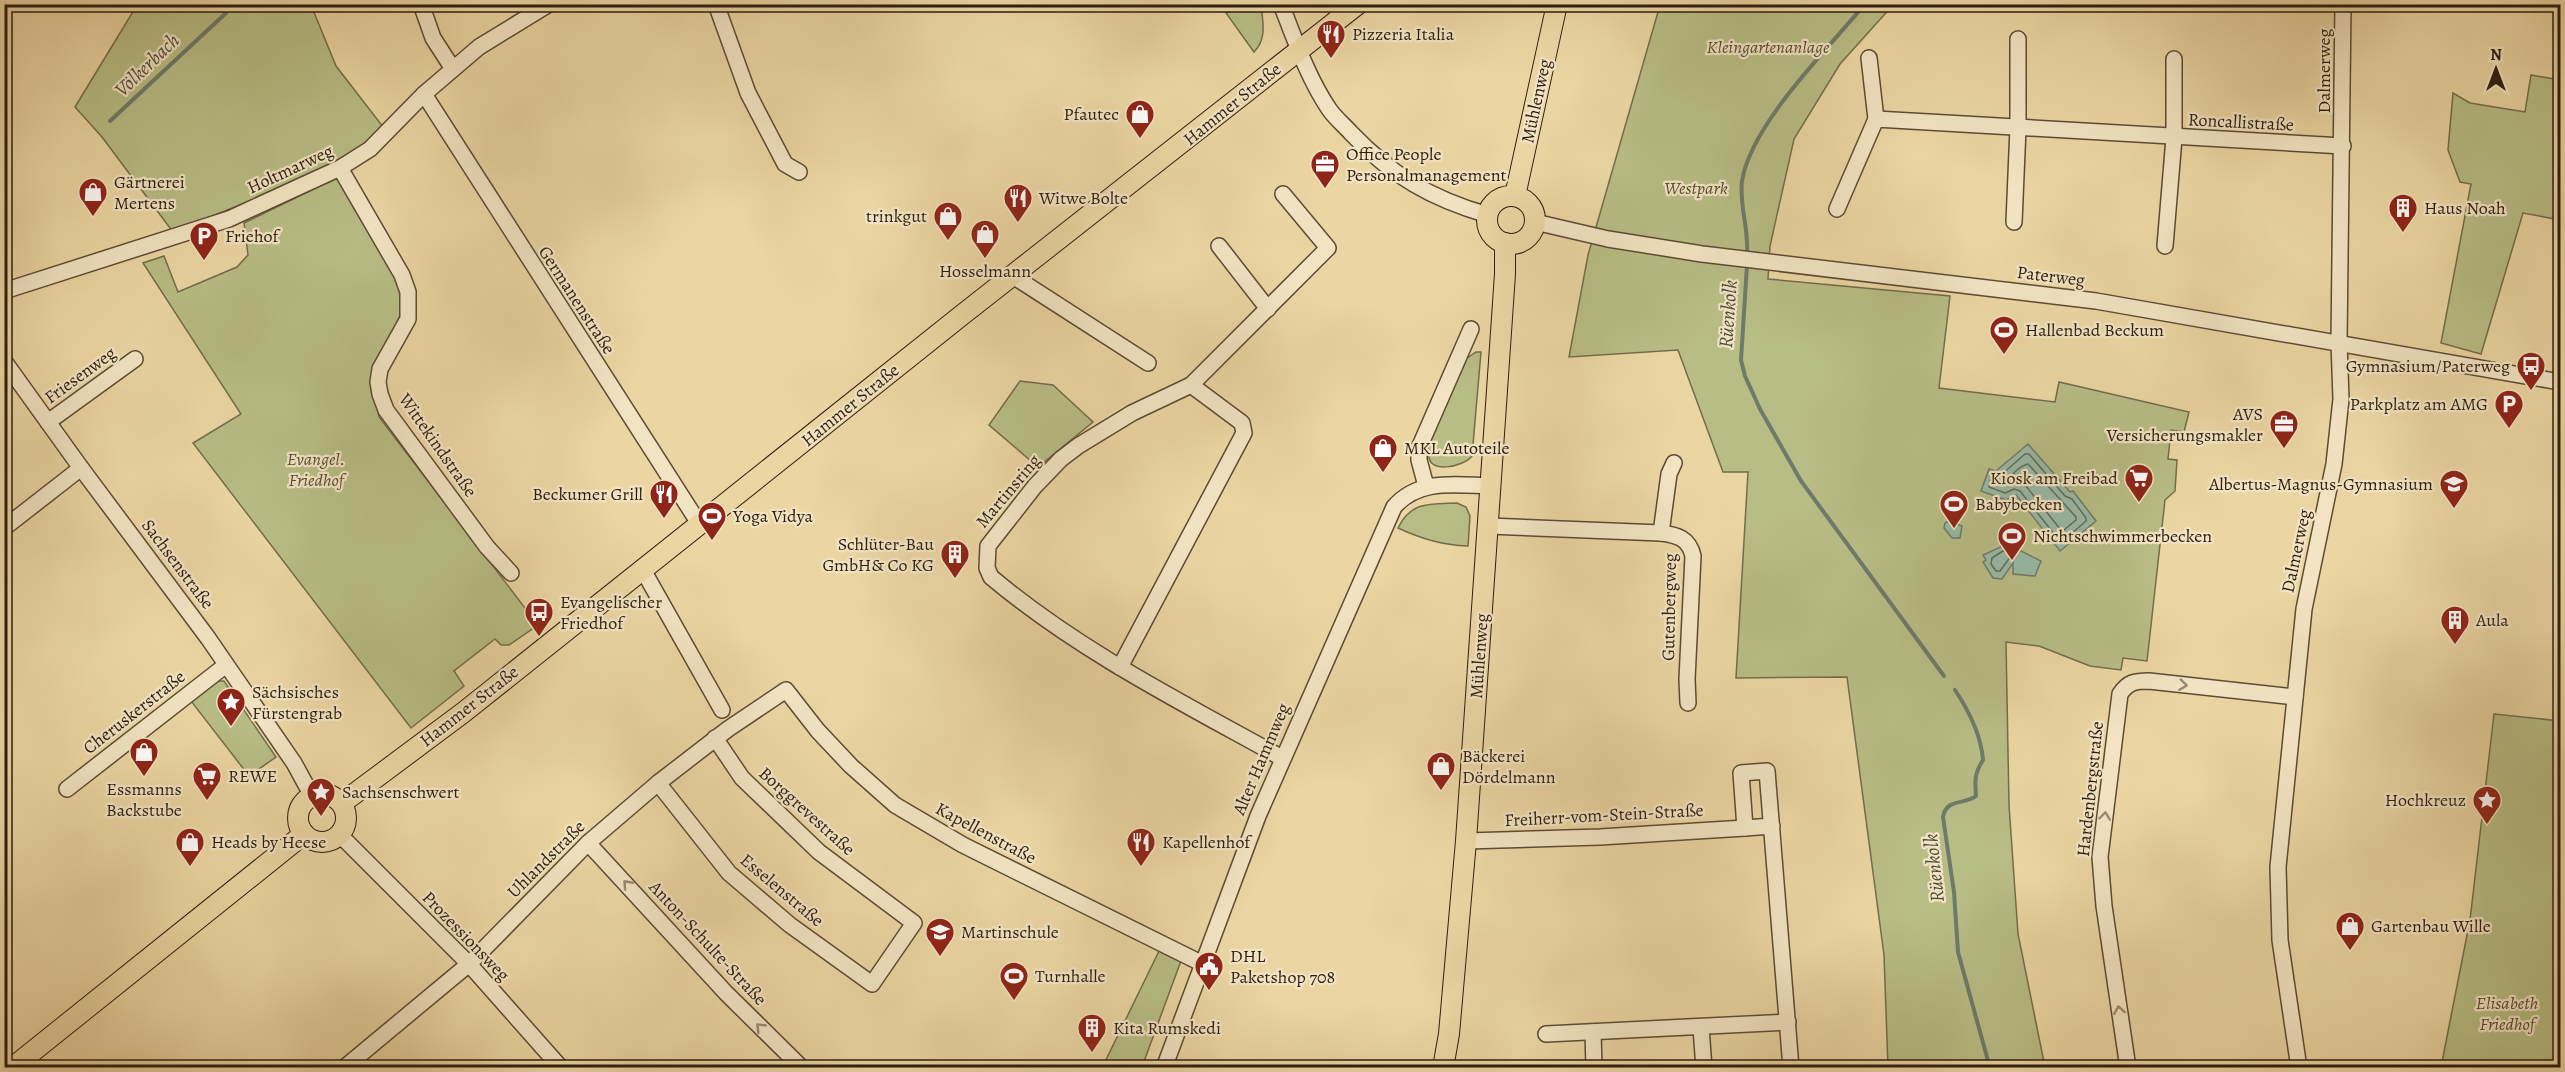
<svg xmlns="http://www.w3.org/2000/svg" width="2565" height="1072" font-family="Alegreya,serif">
  <rect width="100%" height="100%" fill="#ebd6a3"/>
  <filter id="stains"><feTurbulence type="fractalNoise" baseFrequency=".00333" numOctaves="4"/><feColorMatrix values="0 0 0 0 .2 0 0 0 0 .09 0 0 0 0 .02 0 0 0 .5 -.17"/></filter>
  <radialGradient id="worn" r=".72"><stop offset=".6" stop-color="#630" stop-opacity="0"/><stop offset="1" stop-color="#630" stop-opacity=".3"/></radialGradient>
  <g fill="#b8bd85" stroke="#736d4a" stroke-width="1.5">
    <path d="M1252 4 1261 5C1263 22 1267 39 1254 52L1226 13Z"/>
    <path d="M1735 4 1893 5 1840 64 1794 139 1770 246 1768 279 1950 296 1939 388 2055 402 2059 382 2189 412 2184 432 2171 430 2168 459 2177 460 2175 491 2165 500 2147 661 2123 658 2121 670 2090 666 2039 646 2006 642 2009 805 2018 934 2045 1067H1888L1884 955 1847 677 1736 678 1748 472H1723L1678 350 1569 357 1588 255 1660 5 1732 10Z"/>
    <path d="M137 5H311L336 66 384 128 336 166 173 232 102 137 75 107Z"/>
    <path d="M2531 75 2560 80V220L2523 213 2481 354 2441 343 2471 184 2460 182 2448 150 2453 93 2470 103 2525 112Z"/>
    <path d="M338 177 405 294C404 316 391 331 382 351 372 373 375 394 379 417L538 625 509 645H501L495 639 454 671 464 686 411 728 193 443 241 414 143 263 164 256 178 292 237 267 248 255 244 223Z"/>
    <path d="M1476 352H1481L1472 456C1464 467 1426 475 1429 453L1425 451 1463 361Z"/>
    <path d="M1020 381 1053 385 1093 422 1038 467 989 425Z"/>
    <path d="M1457 503 1466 507 1470 516 1468 546C1442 545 1422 539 1398 528 1411 501 1430 504 1457 503Z"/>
    <path d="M218 681H224L276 757 249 776 191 701Z"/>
    <path d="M2494 714 2560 721V1067H2441L2470 920Z"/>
    <path d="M1161 947 1182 958 1142 1067 1102 1068Z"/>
  </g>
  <g fill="#98b9a6" stroke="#6e7b6a" stroke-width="1.5">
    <path d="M2028 444 2070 492 2073 491 2096 521 2060 551 2016 495 2006 500 1981 491 1989 469 1996 471Z"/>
    <path d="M1949 521 1962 526 1960 538H1952L1944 528 1945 523Z"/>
    <path d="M2007 544 2041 561 2035 576 2013 574V563L2002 579 1993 578 1983 562 1986 560 1983 555Z"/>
  </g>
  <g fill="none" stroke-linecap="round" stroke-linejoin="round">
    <g stroke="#636b5b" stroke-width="1.5">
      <path d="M2025 454H2029L2065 496 2072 499 2086 518V521L2063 541 2059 540 2020 491 2014 489 2005 493 1989 487 1991 478 2000 476Z"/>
      <path d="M2028 464 2076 517V520L2064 530 2060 529 2026 486 2010 481C2010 474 2022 465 2028 464Z"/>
      <path d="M2003 551 2010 552 2011 556 2000 571H1996L1991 564 1992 558Z"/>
    </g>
    <g stroke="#6e7b6a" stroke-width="4">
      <path d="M110 121 226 13 230 4"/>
      <path d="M1747 254C1749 229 1739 205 1742 181 1751 124 1828 49 1865 4"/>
      <path d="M1747 265 1741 360 1745 376 1760 409 1801 481 1944 676"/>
      <path d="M1955 690C1969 711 1981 734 1983 760 1974 774 1975 781 1976 796 1965 805 1946 798 1943 817L1954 892 1958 952 1990 1068"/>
    </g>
    <g stroke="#5d4b35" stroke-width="18">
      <g id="minor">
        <path d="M421 4 433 38 453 69"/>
        <path d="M716 4 748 93 785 164 799 172"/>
        <path d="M1281 4C1295 40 1308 78 1329 109 1335 118 1344 125 1351 133 1392 176 1432 199 1488 215"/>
        <path d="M1869 58 1876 119"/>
        <path d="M424 94 700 525"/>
        <path d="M340 168 402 275 408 292V319L380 369 378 382 380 394 386 410 487 547 511 573"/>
        <path d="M1837 209 1876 119 2343 146"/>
        <path d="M1535 222 1608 239 1702 254 2096 301 2560 382"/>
        <path d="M2014 222 2018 128V39"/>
        <path d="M1219 246 1268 309"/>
        <path d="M2165 246 2174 138V59"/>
        <path d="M1013 276 1148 363"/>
        <path d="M4 291 229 219 340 168 370 149 424 94 479 47 549 4"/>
        <path d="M4 361 81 468 208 638 294 763 312 796"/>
        <path d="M48 422 135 359"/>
        <path d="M1426 486 1419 460V448L1471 329"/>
        <path d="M1488 526 1661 533C1677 535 1689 538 1693 556L1687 679 1688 703"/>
        <path d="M4 528 81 468"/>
        <path d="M1661 533 1669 474 1674 463"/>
        <path d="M643 570 722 710"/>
        <path d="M1120 667 1244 433 1242 423 1191 385"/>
        <path d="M1282 758C1183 703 1079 651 991 577L987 568 988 546 1035 486 1061 459 1078 446 1132 413 1191 385 1328 248 1283 194"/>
        <path d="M658 783 729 873 790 925 872 984 914 923 819 852 742 778 715 738"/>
        <path d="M67 789 226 665"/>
        <path d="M1772 826 1745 828 1741 773 1767 771 1791 1068"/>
        <path d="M340 835 469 964 561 1068"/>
        <path d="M1466 841 1600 837 1745 828"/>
        <path d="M588 843 726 993 802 1068"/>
        <path d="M1701 1028 1704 1068"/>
        <path d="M1593 1032 1594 1068"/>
        <path d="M1546 1034 1788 1022"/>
        <path d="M344 1068 469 964 588 843 658 783 728 729 786 690 818 731 851 766 895 805 963 845 1201 963"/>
        <path d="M1164 1068 1258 816 1394 507C1419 478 1456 485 1491 486"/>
        <path d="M2128 1068 2104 906 2100 857 2120 694C2128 682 2135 681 2149 681L2295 697"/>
        <path d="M2299 1068 2280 940 2278 867 2304 609 2334 464 2341 399 2339 342 2343 4"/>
      </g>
    </g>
    <g stroke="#2e1d10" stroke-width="22">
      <g id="major">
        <path d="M1515 196 1557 4"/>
        <circle cx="1511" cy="220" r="24"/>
        <circle cx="322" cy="818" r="24"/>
        <path d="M342 803 464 712 962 315 1358 4"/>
        <path d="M12 1068 304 834"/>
        <path d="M1443 1068 1449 1034 1466 841 1505 274V243"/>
      </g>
    </g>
    <use href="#minor" stroke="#f2e4c3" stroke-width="15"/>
    <use href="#major" stroke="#ebd6a3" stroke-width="20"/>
  </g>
  <defs><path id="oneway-chevron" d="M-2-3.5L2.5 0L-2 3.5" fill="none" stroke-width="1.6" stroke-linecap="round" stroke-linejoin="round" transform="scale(1.5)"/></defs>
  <g stroke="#9a8a72">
    <use href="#oneway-chevron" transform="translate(2183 685) rotate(7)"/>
    <use href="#oneway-chevron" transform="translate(2105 816) rotate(-83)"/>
    <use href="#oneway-chevron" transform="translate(627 884) rotate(-132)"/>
    <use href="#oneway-chevron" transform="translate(2119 1010) rotate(-99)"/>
    <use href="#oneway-chevron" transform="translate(760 1027) rotate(-135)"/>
  </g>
  <defs>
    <g id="restaurant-pin" transform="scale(1.5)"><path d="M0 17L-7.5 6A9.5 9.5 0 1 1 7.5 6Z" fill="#8f2418" stroke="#f2e4c3"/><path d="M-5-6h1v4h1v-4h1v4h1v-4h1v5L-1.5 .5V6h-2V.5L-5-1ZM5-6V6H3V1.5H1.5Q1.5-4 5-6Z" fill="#fff"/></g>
    <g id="shop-pin" transform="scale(1.5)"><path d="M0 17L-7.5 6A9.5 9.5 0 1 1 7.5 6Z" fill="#8f2418" stroke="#f2e4c3"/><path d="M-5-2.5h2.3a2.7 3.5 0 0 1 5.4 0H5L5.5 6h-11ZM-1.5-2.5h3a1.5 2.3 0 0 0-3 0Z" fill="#fff"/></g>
    <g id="office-pin" transform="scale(1.5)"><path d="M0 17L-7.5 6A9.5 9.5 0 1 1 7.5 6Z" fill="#8f2418" stroke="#f2e4c3"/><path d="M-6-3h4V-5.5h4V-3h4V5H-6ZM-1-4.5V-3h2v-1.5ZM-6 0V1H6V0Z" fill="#fff"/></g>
    <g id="building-pin" transform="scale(1.5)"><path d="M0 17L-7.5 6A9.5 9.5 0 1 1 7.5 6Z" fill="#8f2418" stroke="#f2e4c3"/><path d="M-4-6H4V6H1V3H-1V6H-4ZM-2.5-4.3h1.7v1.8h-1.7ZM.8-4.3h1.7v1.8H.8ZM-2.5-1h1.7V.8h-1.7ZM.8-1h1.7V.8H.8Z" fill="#fff"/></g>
    <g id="parking-pin" transform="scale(1.5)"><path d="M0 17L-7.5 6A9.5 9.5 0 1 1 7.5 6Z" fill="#8f2418" stroke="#f2e4c3"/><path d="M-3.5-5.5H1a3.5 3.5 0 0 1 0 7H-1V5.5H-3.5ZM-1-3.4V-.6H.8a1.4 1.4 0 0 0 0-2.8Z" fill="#fff"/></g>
    <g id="stadium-pin" transform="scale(1.5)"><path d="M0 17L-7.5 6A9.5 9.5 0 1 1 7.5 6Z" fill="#8f2418" stroke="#f2e4c3"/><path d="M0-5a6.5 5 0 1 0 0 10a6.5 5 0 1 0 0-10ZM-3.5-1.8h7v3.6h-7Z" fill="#fff"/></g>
    <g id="bus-pin" transform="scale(1.5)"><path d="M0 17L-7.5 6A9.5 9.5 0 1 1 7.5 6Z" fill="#8f2418" stroke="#f2e4c3"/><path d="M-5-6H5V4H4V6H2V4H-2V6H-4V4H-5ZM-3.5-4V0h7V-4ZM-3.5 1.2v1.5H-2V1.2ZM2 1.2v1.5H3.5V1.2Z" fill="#fff"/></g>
    <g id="supermarket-pin" transform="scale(1.5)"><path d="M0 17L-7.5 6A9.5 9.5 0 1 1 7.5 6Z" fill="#8f2418" stroke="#f2e4c3"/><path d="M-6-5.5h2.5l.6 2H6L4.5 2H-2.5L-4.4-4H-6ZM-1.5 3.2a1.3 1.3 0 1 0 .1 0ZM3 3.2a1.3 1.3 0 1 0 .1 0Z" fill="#fff"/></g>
    <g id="school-pin" transform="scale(1.5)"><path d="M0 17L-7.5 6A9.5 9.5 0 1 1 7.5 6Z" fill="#8f2418" stroke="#f2e4c3"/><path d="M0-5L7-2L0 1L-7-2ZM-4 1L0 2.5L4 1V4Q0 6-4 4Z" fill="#fff"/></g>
    <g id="sight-pin" transform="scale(1.5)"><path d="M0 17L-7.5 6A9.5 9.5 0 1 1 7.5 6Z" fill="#8f2418" stroke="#f2e4c3"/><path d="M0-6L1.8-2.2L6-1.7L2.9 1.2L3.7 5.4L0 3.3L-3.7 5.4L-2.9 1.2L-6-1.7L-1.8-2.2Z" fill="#fff"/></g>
    <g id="civic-pin" transform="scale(1.5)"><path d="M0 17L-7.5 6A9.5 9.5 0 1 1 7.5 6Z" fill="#8f2418" stroke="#f2e4c3"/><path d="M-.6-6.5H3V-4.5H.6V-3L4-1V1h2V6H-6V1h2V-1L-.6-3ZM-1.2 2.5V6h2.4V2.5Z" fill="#fff"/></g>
  </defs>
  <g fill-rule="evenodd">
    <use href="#restaurant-pin" x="1331" y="34"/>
    <use href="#shop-pin" x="1140" y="114"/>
    <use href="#office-pin" x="1325" y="164"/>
    <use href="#shop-pin" x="93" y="192"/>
    <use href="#restaurant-pin" x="1018" y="198"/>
    <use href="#building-pin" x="2403" y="208"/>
    <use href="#shop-pin" x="948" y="216"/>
    <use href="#shop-pin" x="985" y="234"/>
    <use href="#parking-pin" x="204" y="236"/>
    <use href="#stadium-pin" x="2004" y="330"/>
    <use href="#bus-pin" x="2531" y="366"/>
    <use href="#parking-pin" x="2509" y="404"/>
    <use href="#office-pin" x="2284" y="424"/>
    <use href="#shop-pin" x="1383" y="448"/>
    <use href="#supermarket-pin" x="2139" y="478"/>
    <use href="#school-pin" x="2454" y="484"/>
    <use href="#restaurant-pin" x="664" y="494"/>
    <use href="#stadium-pin" x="1954" y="504"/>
    <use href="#stadium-pin" x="712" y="516"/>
    <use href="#stadium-pin" x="2012" y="536"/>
    <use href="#building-pin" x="955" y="554"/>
    <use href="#bus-pin" x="539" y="612"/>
    <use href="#building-pin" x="2455" y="620"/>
    <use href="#sight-pin" x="231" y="702"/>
    <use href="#shop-pin" x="144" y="752"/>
    <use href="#shop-pin" x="1441" y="766"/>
    <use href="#supermarket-pin" x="207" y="776"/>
    <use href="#sight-pin" x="321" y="792"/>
    <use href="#sight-pin" x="2487" y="800"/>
    <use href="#shop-pin" x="190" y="842"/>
    <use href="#restaurant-pin" x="1141" y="842"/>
    <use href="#shop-pin" x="2350" y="926"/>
    <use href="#school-pin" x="940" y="932"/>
    <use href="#civic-pin" x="1209" y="966"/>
    <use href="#stadium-pin" x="1014" y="976"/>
    <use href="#building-pin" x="1092" y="1028"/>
  </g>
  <g text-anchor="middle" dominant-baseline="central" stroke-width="4.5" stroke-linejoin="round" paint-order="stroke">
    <g font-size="18" fill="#2e1d10" stroke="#f2e4c3" text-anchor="start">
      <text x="1352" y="34">Pizzeria Italia</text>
      <text x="1119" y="114" text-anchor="end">Pfautec</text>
      <text x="1346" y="154">Office People<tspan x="1346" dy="21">Personalmanagement</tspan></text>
      <text x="114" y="182">Gärtnerei<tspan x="114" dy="21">Mertens</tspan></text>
      <text x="1039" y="198">Witwe Bolte</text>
      <text x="2424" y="208">Haus Noah</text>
      <text x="927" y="216" text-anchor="end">trinkgut</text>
      <text x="225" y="236">Friehof</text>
      <text x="985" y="271" text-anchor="middle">Hosselmann</text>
      <text x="2025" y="330">Hallenbad Beckum</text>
      <text x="2510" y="366" text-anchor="end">Gymnasium/Paterweg</text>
      <text x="2488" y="404" text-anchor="end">Parkplatz am AMG</text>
      <text x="2263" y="414" text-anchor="end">AVS<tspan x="2263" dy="21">Versicherungsmakler</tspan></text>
      <text x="1404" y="448">MKL Autoteile</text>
      <text x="2118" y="478" text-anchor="end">Kiosk am Freibad</text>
      <text x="2433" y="484" text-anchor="end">Albertus-Magnus-Gymnasium</text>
      <text x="643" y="494" text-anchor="end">Beckumer Grill</text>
      <text x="1975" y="504">Babybecken</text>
      <text x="733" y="516">Yoga Vidya</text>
      <text x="2033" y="536">Nichtschwimmerbecken</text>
      <text x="934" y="544" text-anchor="end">Schlüter-Bau<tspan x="934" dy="21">GmbH&amp; Co KG</tspan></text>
      <text x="560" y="602">Evangelischer<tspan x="560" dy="21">Friedhof</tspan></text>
      <text x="2476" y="620">Aula</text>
      <text x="252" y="692">Sächsisches<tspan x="252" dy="21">Fürstengrab</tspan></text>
      <text x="1462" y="756">Bäckerei<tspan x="1462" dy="21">Dördelmann</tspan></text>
      <text x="228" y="776">REWE</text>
      <text x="144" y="789" text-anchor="middle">Essmanns<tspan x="144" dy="21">Backstube</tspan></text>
      <text x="342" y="792">Sachsenschwert</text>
      <text x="2466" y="800" text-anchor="end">Hochkreuz</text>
      <text x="211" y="842">Heads by Heese</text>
      <text x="1162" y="842">Kapellenhof</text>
      <text x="2371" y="926">Gartenbau Wille</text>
      <text x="961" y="932">Martinschule</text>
      <text x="1230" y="956">DHL<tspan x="1230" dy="21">Paketshop 708</tspan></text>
      <text x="1035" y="976">Turnhalle</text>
      <text x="1113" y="1028">Kita Rumskedi</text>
    </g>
    <g font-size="18" font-style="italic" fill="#574d33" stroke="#f2e4c3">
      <text x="1768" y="47">Kleingartenanlage</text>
      <text x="1696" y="188">Westpark</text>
      <text x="316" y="459">Evangel.<tspan x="316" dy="21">Friedhof</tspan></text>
      <text x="2507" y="1003">Elisabeth<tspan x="2507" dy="21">Friedhof</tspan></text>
    </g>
    <g font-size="18" fill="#2e1d10" stroke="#f2e4c3">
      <text transform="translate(2324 71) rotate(-90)">Dalmerweg</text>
      <text transform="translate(1536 101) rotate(-78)">Mühlenweg</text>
      <text transform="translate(1232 104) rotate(-39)">Hammer Straße</text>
      <text transform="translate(2241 122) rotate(3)">Roncallistraße</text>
      <text transform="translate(290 169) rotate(-25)">Holtmarweg</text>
      <text transform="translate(2051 276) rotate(7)">Paterweg</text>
      <text transform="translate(577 300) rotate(57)">Germanenstraße</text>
      <text transform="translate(80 375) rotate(-36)">Friesenweg</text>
      <text transform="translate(850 405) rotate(-39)">Hammer Straße</text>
      <text transform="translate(438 445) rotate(55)">Wittekindstraße</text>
      <text transform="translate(1008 491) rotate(-50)">Martinsring</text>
      <text transform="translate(2296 551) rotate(-78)">Dalmerweg</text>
      <text transform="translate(178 564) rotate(53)">Sachsenstraße</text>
      <text transform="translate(1669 607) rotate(-89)">Gutenbergweg</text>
      <text transform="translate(1479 656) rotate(-86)">Mühlenweg</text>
      <text transform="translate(469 706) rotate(-38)">Hammer Straße</text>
      <text transform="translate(134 712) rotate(-38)">Cheruskerstraße</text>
      <text transform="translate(1261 759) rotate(-67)">Alter Hammweg</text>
      <text transform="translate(2090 789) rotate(-84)">Hardenbergstraße</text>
      <text transform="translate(807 811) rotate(42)">Borggrevestraße</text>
      <text transform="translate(1604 815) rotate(-3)">Freiherr-vom-Stein-Straße</text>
      <text transform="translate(986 833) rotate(28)">Kapellenstraße</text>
      <text transform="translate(546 859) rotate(-45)">Uhlandstraße</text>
      <text transform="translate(782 890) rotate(40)">Esselenstraße</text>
      <text transform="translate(466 936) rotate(46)">Prozessionsweg</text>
      <text transform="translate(708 943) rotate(47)">Anton-Schulte-Straße</text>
    </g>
    <g font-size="20" font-style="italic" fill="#4e4c3d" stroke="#f2e4c3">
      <text transform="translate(147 65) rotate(-44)">Völkerbach</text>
      <text transform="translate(1728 314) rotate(-86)">Rüenkolk</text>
      <text transform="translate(1934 868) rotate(-96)">Rüenkolk</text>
    </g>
  </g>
  <rect width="2565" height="1072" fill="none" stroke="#ebd6a3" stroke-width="24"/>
  <rect x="6" y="6" width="2553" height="1060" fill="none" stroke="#2e1d10" stroke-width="3"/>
  <rect x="12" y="12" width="2541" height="1048" fill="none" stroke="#2e1d10" stroke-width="1.5"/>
  <g transform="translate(2496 69)" stroke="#f2e4c3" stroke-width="4.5" paint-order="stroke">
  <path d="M0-4.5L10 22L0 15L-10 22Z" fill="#2e1d10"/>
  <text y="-9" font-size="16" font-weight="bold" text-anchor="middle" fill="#2e1d10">N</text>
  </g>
  <rect width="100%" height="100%" filter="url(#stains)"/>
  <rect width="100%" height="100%" fill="url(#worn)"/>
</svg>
